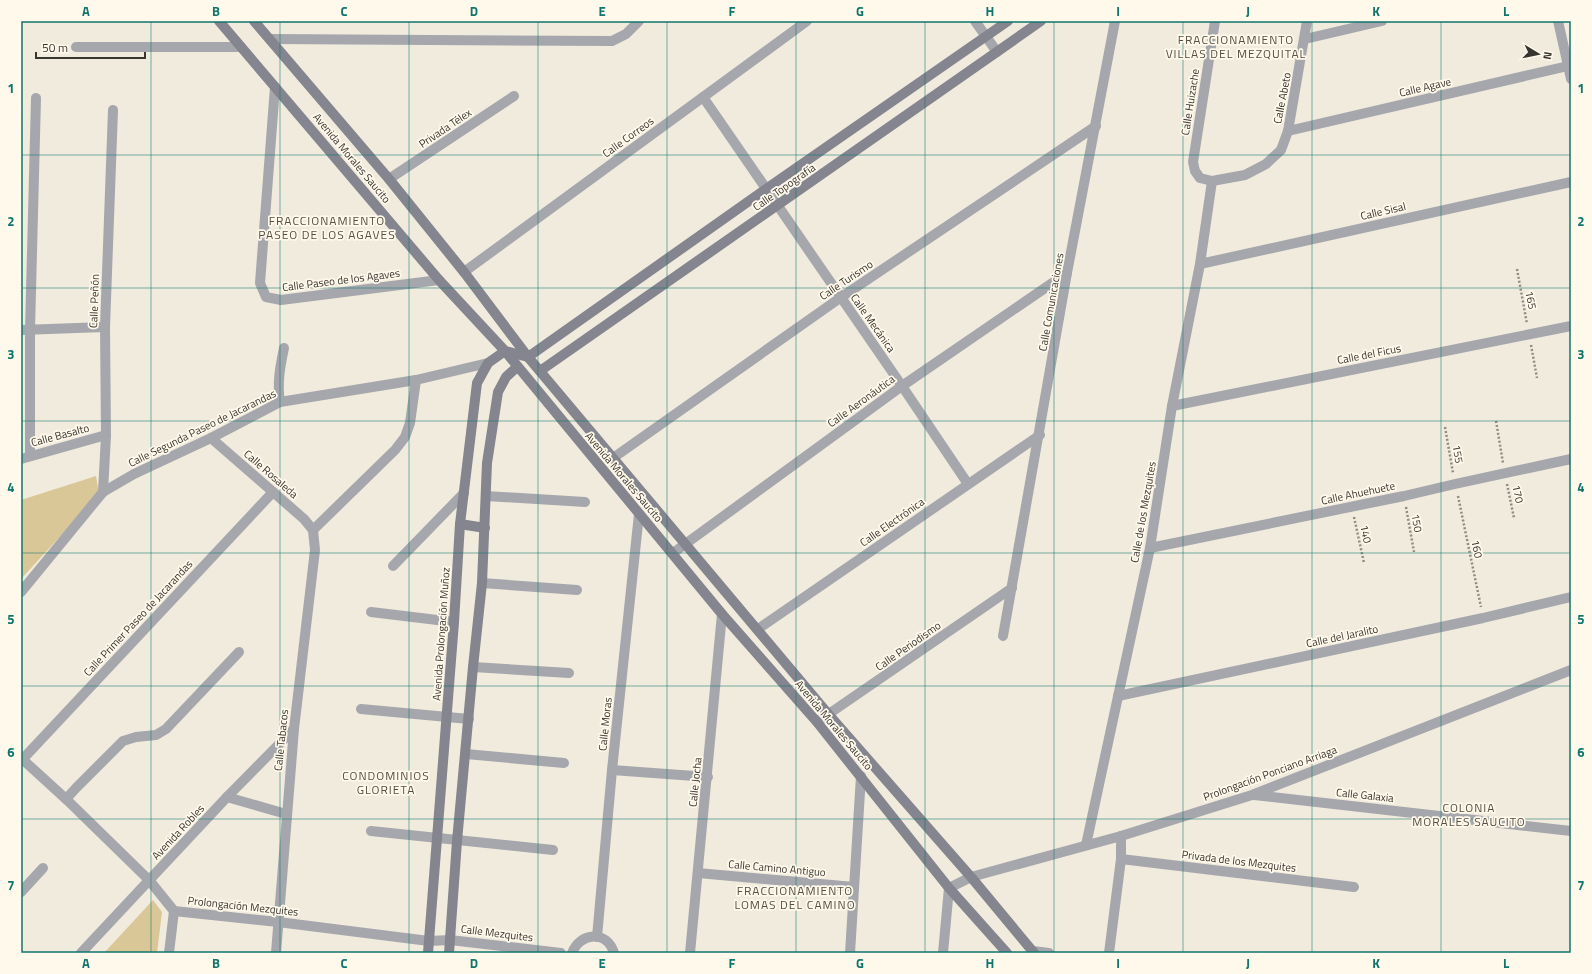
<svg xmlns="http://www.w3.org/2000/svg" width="1592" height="974" font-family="'Titillium Web',sans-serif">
  <rect width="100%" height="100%" fill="#f1ebdd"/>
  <g fill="#dac798">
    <path d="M96 476 99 494 21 579V500Z"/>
    <path d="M153 900 162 912 157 953H104Z"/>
  </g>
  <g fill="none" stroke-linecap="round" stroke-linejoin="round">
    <g stroke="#908c82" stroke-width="2.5" stroke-dasharray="2 2" stroke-linecap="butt">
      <path d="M1517 269 1527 324"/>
      <path d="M1531 345 1537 378"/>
      <path d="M1496 421 1503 463"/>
      <path d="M1445 427 1453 473"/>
      <path d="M1507 484 1514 518"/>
      <path d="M1458 496 1481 607"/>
      <path d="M1406 507 1414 552"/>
      <path d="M1354 517 1364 563"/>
    </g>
    <g stroke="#a6a7ad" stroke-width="10">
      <path d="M975 21 997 52"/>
      <path d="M1215 21 1193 162 1195 171 1200 178 1212 181 1245 175 1266 164 1281 150 1288 131 1307 21"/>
      <path d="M1558 21 1571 79"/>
      <path d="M270 39 612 41 626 34 639 21"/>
      <path d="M1305 39 1382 21"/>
      <path d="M76 47H241"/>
      <path d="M275 87 260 283 266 297 281 300 439 280"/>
      <path d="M703 97 902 386 968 484"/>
      <path d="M1288 131 1568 66"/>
      <path d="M389 179 514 96"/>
      <path d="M1200 264 1571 182"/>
      <path d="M464 272 807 21"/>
      <path d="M21 330 105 327"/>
      <path d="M280 402C277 383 280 367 284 348"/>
      <path d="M1172 406 1571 326"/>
      <path d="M211 438 304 519 313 530"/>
      <path d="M30 456V330L36 98"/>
      <path d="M613 458 840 298 1096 126"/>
      <path d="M21 459 106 435"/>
      <path d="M103 492 106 435 105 327 113 110"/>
      <path d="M486 496 585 502"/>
      <path d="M313 530 395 450 405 437 410 423 416 380"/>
      <path d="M1150 548 1404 496 1455 484 1571 459"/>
      <path d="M673 553 902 386 1067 273"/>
      <path d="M393 566 464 493"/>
      <path d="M482 583 577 590"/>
      <path d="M21 592 103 492 134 474 211 438 280 402 416 380 488 363"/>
      <path d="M371 612 454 622"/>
      <path d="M758 629 1040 435"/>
      <path d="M1003 636 1067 273 1115 21"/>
      <path d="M473 667 569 673"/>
      <path d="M1118 696 1483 618 1571 597"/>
      <path d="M361 709 469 719"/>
      <path d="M817 722 1012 588"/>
      <path d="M466 754 564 763"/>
      <path d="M21 758 66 799 149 880 174 911 278 922 429 941 450 940 561 953"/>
      <path d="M21 761 273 492"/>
      <path d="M612 770 708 777"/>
      <path d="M1254 795 1571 831"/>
      <path d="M227 797 286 814"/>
      <path d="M66 799 76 788 123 741 136 737 156 735 166 729 239 652"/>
      <path d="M371 831 553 850"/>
      <path d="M1086 845 1150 548 1172 406 1200 264 1212 181"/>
      <path d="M1121 859 1354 887"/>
      <path d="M698 873 854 887"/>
      <path d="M21 892 43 868"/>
      <path d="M597 937 612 770 639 514"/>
      <path d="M1033 951 1049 953"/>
      <path d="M81 953 227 797 294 729"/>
      <path d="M169 953 174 911"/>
      <path d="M276 953 294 729 315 550 313 530"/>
      <path d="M572 953C580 932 607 930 614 953"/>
      <path d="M690 953 722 614"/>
      <path d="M850 953 861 776"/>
      <path d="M943 953 949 888 971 877 1121 836 1252 795 1571 670"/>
      <path d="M1109 953 1121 859V836"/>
    </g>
    <g stroke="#84858e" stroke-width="10">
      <path d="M219 21 439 280 505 351 722 614 817 722 949 888 1007 953"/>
      <path d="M254 21 389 179 464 272 528 357 829 715 971 877 1034 953"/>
      <path d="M528 357 766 189 1008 21"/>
      <path d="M540 371 1041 21"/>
      <path d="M460 524 485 528"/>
      <path d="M428 953 454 622 460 524 477 383 488 363 505 351 528 357"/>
      <path d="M449 953 457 841 473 667 482 583 487 463 498 392 506 377 517 367"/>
    </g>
  </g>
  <path fill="none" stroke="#0f766e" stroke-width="1" stroke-opacity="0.55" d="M151 21V953M280 21V953M409 21V953M538 21V953M667 21V953M796 21V953M925 21V953M1054 21V953M1183 21V953M1312 21V953M1441 21V953M21 155H1571M21 288H1571M21 421H1571M21 553H1571M21 686H1571M21 819H1571"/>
  <g text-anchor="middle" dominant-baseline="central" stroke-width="3.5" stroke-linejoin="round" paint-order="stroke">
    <g font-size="11" fill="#373530" stroke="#fff9eb">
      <text transform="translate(1425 87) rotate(-13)">Calle Agave</text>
      <text transform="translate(1282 98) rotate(-79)">Calle Abeto</text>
      <text transform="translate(1190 102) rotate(-81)">Calle Huizache</text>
      <text transform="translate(445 128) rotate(-34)">Privada Télex</text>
      <text transform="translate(628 137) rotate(-36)">Calle Correos</text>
      <text transform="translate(352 158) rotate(50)">Avenida Morales Saucito</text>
      <text transform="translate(784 187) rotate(-35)">Calle Topografía</text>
      <text transform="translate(1383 211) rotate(-13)">Calle Sisal</text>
      <text transform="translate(341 280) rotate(-7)">Calle Paseo de los Agaves</text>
      <text transform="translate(846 280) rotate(-34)">Calle Turismo</text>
      <text transform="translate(1531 300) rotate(79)">165</text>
      <text transform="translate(94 301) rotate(-88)">Calle Peñón</text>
      <text transform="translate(1051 302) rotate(-80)">Calle Comunicaciones</text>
      <text transform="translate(873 323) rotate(55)">Calle Mecánica</text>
      <text transform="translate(1369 354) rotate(-11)">Calle del Ficus</text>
      <text transform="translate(861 401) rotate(-36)">Calle Aeronáutica</text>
      <text transform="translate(202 428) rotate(-26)">Calle Segunda Paseo de Jacarandas</text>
      <text transform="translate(60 435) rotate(-15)">Calle Basalto</text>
      <text transform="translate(1458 454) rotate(80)">155</text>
      <text transform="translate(271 474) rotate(41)">Calle Rosaleda</text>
      <text transform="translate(624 477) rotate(50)">Avenida Morales Saucito</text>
      <text transform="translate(1358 493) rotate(-12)">Calle Ahuehuete</text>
      <text transform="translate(1518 494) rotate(78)">170</text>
      <text transform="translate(1143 512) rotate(-80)">Calle de los Mezquites</text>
      <text transform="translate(892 522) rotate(-35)">Calle Electrónica</text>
      <text transform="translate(1417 523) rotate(81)">150</text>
      <text transform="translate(1366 534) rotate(78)">140</text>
      <text transform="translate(1477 549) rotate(78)">160</text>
      <text transform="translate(138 618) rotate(-47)">Calle Primer Paseo de Jacarandas</text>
      <text transform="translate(441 634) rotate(-86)">Avenida Prolongación Muñoz</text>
      <text transform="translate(1342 636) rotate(-12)">Calle del Jaralito</text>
      <text transform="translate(908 646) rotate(-35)">Calle Periodismo</text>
      <text transform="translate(605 724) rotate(-84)">Calle Moras</text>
      <text transform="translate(834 725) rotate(50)">Avenida Morales Saucito</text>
      <text transform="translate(281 740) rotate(-84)">Calle Tabacos</text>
      <text transform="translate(1270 773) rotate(-20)">Prolongación Ponciano Arriaga</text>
      <text transform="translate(695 782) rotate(-84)">Calle Jocha</text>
      <text transform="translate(1365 795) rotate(6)">Calle Galaxia</text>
      <text transform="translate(178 832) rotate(-47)">Avenida Robles</text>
      <text transform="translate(1239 861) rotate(7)">Privada de los Mezquites</text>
      <text transform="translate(777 868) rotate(5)">Calle Camino Antiguo</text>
      <text transform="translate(243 906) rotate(6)">Prolongación Mezquites</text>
      <text transform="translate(497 933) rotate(7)">Calle Mezquites</text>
    </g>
    <g font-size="12" letter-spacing="1" fill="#544f44" stroke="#fff9eb">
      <text x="1236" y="39">FRACCIONAMIENTO<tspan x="1236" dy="14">VILLAS DEL MEZQUITAL</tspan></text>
      <text x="327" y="220">FRACCIONAMIENTO<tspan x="327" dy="14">PASEO DE LOS AGAVES</tspan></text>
      <text x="386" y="775">CONDOMINIOS<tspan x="386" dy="14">GLORIETA</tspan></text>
      <text x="1469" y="807">COLONIA<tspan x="1469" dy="14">MORALES SAUCITO</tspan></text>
      <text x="795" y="890">FRACCIONAMIENTO<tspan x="795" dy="14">LOMAS DEL CAMINO</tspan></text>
    </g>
  </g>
  <rect width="1592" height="974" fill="none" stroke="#fff9eb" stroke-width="44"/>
  <g transform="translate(1538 54) rotate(100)" stroke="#fff9eb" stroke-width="3" paint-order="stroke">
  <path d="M0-3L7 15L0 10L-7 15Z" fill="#373530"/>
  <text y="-6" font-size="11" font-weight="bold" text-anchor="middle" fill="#373530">N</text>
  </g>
  <path d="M36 52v6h109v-6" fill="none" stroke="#373530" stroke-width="2"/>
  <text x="42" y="52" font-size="12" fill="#373530" stroke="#fff9eb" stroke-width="3" paint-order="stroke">50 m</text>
  <rect x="22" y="22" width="1548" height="930" fill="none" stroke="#0f766e" stroke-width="1.5"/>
  <g font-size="13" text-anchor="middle" font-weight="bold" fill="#0f766e">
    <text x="86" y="16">A</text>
    <text x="216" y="16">B</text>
    <text x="344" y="16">C</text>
    <text x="474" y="16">D</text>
    <text x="602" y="16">E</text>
    <text x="732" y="16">F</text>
    <text x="860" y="16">G</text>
    <text x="990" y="16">H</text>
    <text x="1118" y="16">I</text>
    <text x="1248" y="16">J</text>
    <text x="1376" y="16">K</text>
    <text x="1506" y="16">L</text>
    <text x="11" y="93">1</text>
    <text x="1581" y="93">1</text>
    <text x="11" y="226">2</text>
    <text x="1581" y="226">2</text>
    <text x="11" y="359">3</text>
    <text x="1581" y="359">3</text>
    <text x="11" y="492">4</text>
    <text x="1581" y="492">4</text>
    <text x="11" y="624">5</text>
    <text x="1581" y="624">5</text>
    <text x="11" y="757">6</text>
    <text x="1581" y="757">6</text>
    <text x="11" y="890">7</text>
    <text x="1581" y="890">7</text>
    <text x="86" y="968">A</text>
    <text x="216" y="968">B</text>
    <text x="344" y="968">C</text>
    <text x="474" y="968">D</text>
    <text x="602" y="968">E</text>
    <text x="732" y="968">F</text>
    <text x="860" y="968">G</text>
    <text x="990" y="968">H</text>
    <text x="1118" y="968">I</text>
    <text x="1248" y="968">J</text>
    <text x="1376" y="968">K</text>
    <text x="1506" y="968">L</text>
  </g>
</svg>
